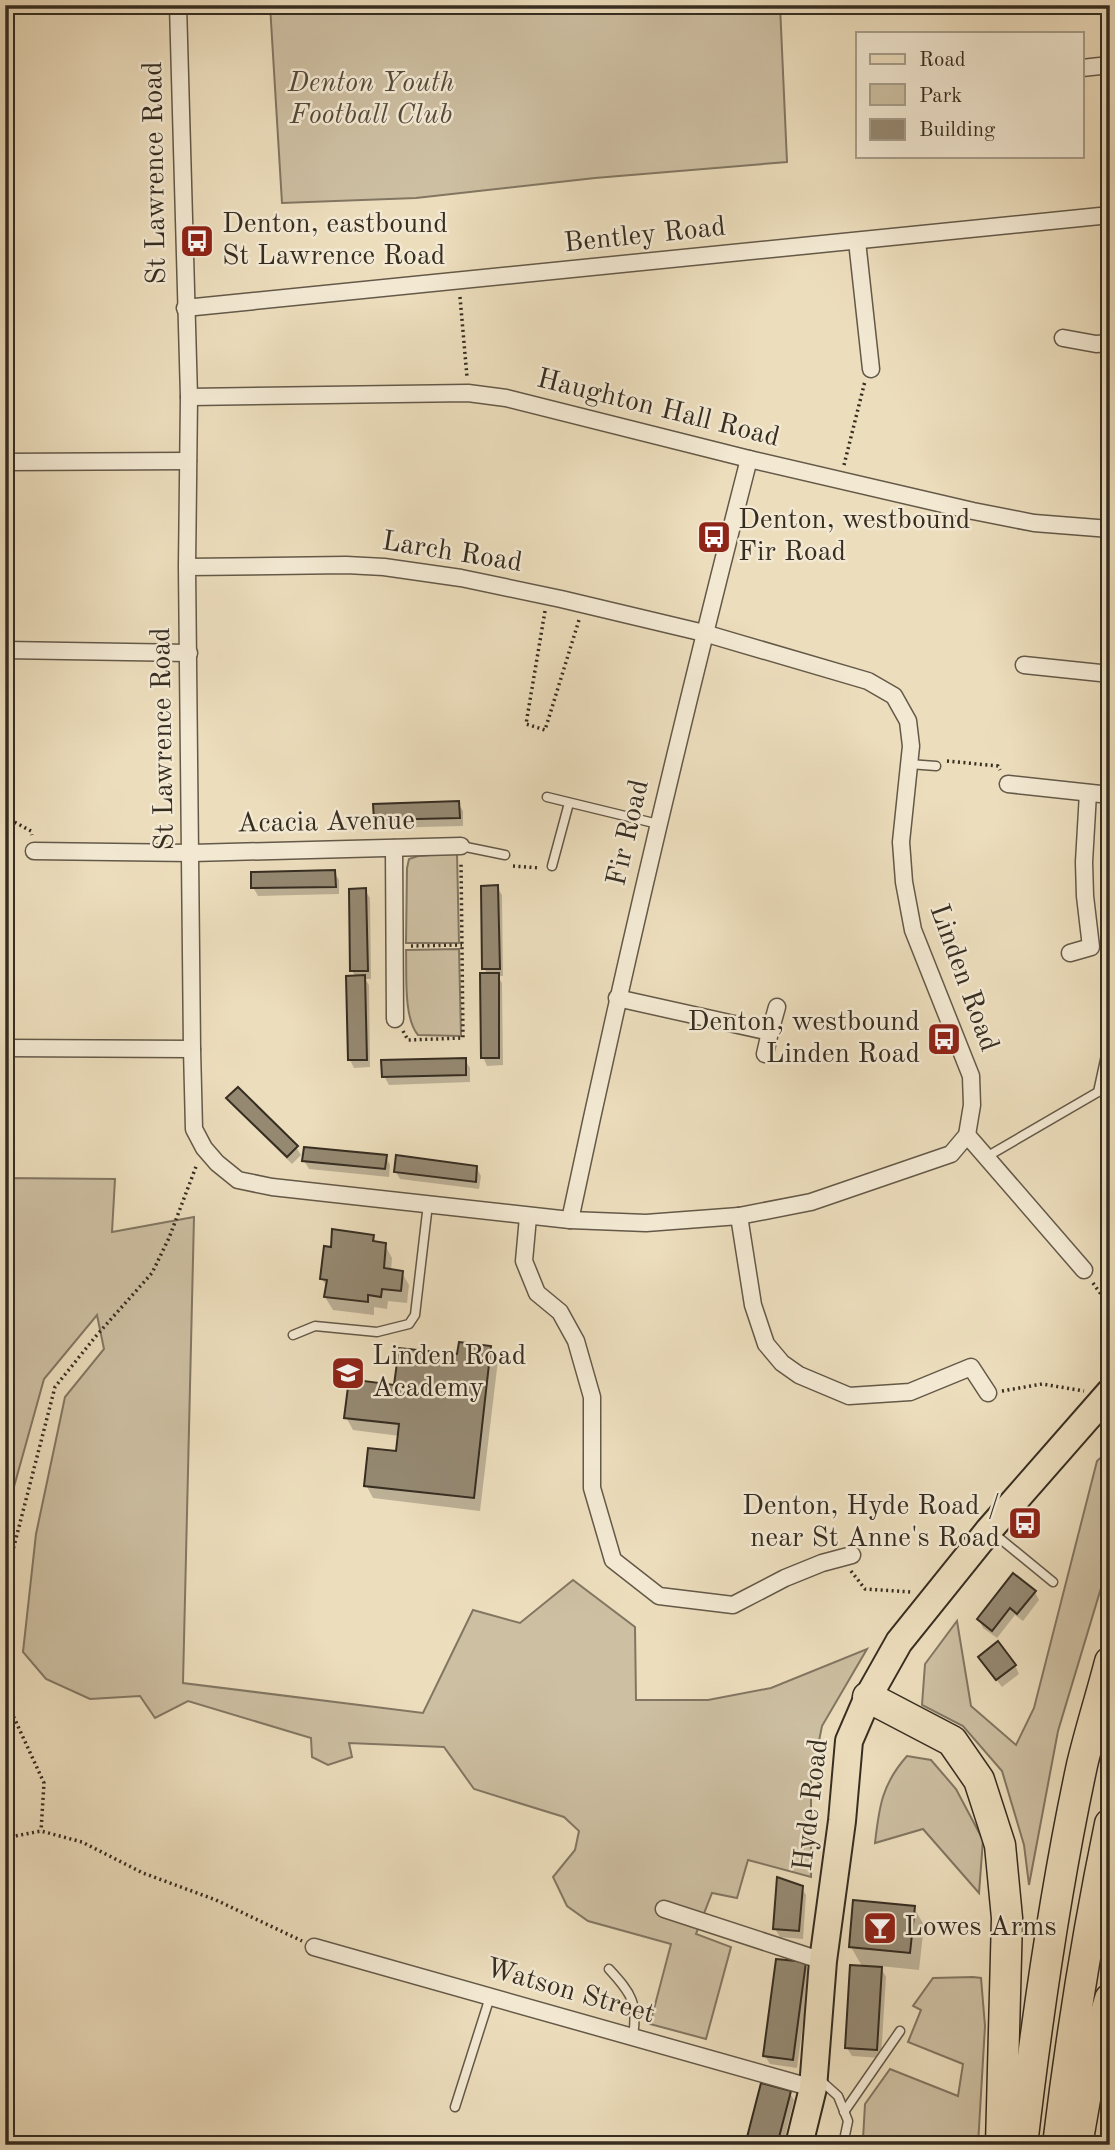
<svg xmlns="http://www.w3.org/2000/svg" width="1115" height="2150" font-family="'Old Standard TT',serif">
  <rect width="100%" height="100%" fill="#ecddbc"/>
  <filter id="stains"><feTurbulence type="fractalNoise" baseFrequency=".00286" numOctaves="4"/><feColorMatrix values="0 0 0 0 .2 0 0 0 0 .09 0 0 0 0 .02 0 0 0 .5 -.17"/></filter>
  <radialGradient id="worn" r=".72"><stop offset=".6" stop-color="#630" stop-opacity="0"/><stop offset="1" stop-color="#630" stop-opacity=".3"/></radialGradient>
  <g fill="#cdbfa2" stroke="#827662" stroke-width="2">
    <path d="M270 5H780L787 162 595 178 416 198 282 203Z"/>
    <path d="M457 853 459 943H406L407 868 409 859 418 856Z"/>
    <path d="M459 949 461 1036 418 1035C403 1017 407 973 406 950Z"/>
    <path d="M5 1178 115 1179 112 1232 194 1217 183 1683 423 1713 473 1610 520 1623 573 1580 635 1627 636 1700H708L771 1688 867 1649 822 1726 811 1780V1877L748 1860 737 1898 712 1893 696 1934 731 1947 706 2039 650 2024 671 1944 588 1921 567 1906 553 1877 575 1850 579 1831 564 1817 474 1789 444 1747 349 1743 352 1757 328 1765 312 1757 311 1738 188 1701 155 1718 140 1696 90 1699 46 1679 23 1652 36 1534 65 1397 104 1349 97 1315 44 1379 5 1519Z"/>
    <path d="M1110 1449V1558L1058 1731 1029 1885 1024 1845 1002 1771 963 1726 922 1705 925 1664 957 1621 971 1706 1016 1745 1034 1708 1097 1461Z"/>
    <path d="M907 1756 931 1760 956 1789 983 1840 979 1893 923 1829 875 1843C879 1807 882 1784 907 1756Z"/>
    <path d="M973 1977 981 1978 985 2026 978 2145H866L863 2139 865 2104 890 2069 958 2096 963 2064 908 2042 921 2010 913 2006 933 1978Z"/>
    <path d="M1110 2098V2145H1100Z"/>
  </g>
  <g fill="#0003">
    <path d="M458 803 463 811V826L380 828 376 820Z"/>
    <path d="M334 872 339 880V894L258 896 253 887Z"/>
    <path d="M497 887 502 895 503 976H498L502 983 503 1065 487 1066 483 1057 488 975 484 968Z"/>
    <path d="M365 890 370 898 371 979H365L369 985 370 1067 354 1068 350 1060 356 977 352 971Z"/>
    <path d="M465 1060 470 1068V1082L389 1085 384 1076Z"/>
    <path d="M228 1098 296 1147 301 1155 292 1164 233 1106Z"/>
    <path d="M386 1157 390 1165 389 1177 309 1169 304 1161Z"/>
    <path d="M476 1167 481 1176 479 1189 400 1179 395 1171Z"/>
    <path d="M373 1237 377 1243 385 1245 392 1258 391 1271 402 1273 409 1285 407 1303 388 1301 387 1309 374 1307V1315L333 1310 325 1297 327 1287 322 1279 333 1249Z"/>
    <path d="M490 1348 498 1360 480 1511 373 1498 366 1485 398 1453 400 1436 353 1430 346 1417 459 1356Z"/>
    <path d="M1035 1592 1039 1600 1023 1621 1015 1615 997 1638 983 1628 979 1619Z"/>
    <path d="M980 1658 1015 1665 1019 1674 1002 1687Z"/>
    <path d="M801 1887 806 1895 803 1939 780 1937 775 1929Z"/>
    <path d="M914 1908 924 1925 919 1970 880 1966 886 1977 881 2058 852 2056 847 2048 863 1968 851 1947Z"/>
    <path d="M805 1964 810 1972 797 2068 770 2064 765 2056Z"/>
    <path d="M789 2092 794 2100 783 2145H746Z"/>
  </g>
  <g fill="#958972" stroke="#362d21" stroke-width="2">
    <path d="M459 801 460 818 374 820 373 804Z"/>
    <path d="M335 870 336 887 251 888V872Z"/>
    <path d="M498 885 500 969H482L481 886Z"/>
    <path d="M366 888 368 971H350L349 889Z"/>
    <path d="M480 973H499V1058H481Z"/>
    <path d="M365 975 367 1060H348L346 976Z"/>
    <path d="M466 1058V1075L382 1077 381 1060Z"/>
    <path d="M238 1087 298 1146 287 1157 226 1098Z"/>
    <path d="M304 1147 387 1155 385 1169 302 1161Z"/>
    <path d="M396 1155 477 1166 476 1182 394 1172Z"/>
    <path d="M332 1229 374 1235 373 1241 386 1243 384 1268 403 1271 401 1291 382 1289 381 1297 368 1295V1302L324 1297 327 1280 320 1279 324 1246 331 1247Z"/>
    <path d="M459 1342 491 1346 474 1498 364 1486 368 1448 396 1451 399 1424 344 1418 349 1379 394 1385 399 1348 457 1354Z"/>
    <path d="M1013 1573 1036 1591 1017 1614 1010 1608 992 1631 977 1619Z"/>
    <path d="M998 1641 1016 1665 996 1680 978 1657Z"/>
    <path d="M777 1877 803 1886 799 1931 773 1929Z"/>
    <path d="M853 1900 915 1906 910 1953 849 1947Z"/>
    <path d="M776 1959 806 1962 793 2060 763 2056Z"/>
    <path d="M850 1965 882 1967 877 2050 845 2048Z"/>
    <path d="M761 2083 791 2091 777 2145H745Z"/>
  </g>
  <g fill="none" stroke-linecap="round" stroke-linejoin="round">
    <g stroke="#645948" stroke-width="11">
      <g id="lane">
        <path d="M909 764 936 766"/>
        <path d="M547 797 658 824"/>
        <path d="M461 846 505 855"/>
        <path d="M552 866 569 803"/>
        <path d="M988 1156 1098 1092 1110 1037"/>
        <path d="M293 1335 315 1326 377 1332 409 1324 415 1315 428 1204"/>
        <path d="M992 1532 1053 1582"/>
        <path d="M609 1969C632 1994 638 2003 633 2037"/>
        <path d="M819 2079 838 2096 848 2121 843 2145"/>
        <path d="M455 2107 490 1997"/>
        <path d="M844 2112 900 2031"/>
      </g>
    </g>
    <g stroke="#645948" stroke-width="19">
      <g id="street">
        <path d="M178 5 189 397 187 567 192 1049 194 1129 204 1148 217 1163 238 1180 272 1187 570 1220 646 1223 739 1216 811 1202 951 1154 967 1135 972 1105 971 1076 913 930 904 882 901 842 911 746 908 721 894 696 868 681 704 633 561 599 461 578 384 567 346 565 187 567"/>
        <path d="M1082 68 1109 65"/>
        <path d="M857 241 871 369"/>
        <path d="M185 308 1110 215"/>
        <path d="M1063 338 1096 344 1110 343"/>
        <path d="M189 397 468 393 506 398 749 459 973 511 1034 523 1110 529"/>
        <path d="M5 462 188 461"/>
        <path d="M5 650 189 653"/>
        <path d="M1024 665 1110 674"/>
        <path d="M1008 784 1110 795"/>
        <path d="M394 848 395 1019"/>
        <path d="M34 851 192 853 461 846"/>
        <path d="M1070 953 1091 947 1085 896 1084 862 1088 793"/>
        <path d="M617 998 770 1032 765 1054"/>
        <path d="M770 1032 777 1007"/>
        <path d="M5 1048 192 1049"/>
        <path d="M967 1135 1084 1270"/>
        <path d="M739 1216 753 1305 766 1344 782 1363 799 1375 849 1396 910 1392 971 1367 988 1393"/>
        <path d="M528 1217 524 1261 537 1293 560 1312 576 1341 592 1397V1488L613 1560 659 1596 733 1605 785 1578 822 1563 852 1555"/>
        <path d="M570 1220C624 965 684 712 749 459"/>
        <path d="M664 1909 823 1961"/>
        <path d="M314 1947 813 2088"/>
      </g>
    </g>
    <g stroke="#362d21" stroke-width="30">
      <path id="primary" d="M799 2145 813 2088 823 1961 842 1821 849 1741 868 1697 899 1642 989 1530 1110 1392"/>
    </g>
    <g stroke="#362d21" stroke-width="33">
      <g id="highway">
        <path d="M868 1697 952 1741 979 1780 1000 1845 1007 1918 1001 2145"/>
        <path d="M1022 2145C1037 2017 1055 1891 1082 1765 1090 1731 1101 1697 1110 1662"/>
        <path d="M1058 2145C1071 2037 1088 1930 1110 1824"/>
        <path d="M1077 2145 1092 2059 1110 1999"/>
      </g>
    </g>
    <g stroke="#362d21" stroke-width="3.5" stroke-dasharray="2 3.5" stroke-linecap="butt">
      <path d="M460 297 467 377"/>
      <path d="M844 465 865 381"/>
      <path d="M545 611 526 724 545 730 579 620"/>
      <path d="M947 761 998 766 1000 770"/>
      <path d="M5 817 31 831 32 835"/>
      <path d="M513 866 540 868"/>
      <path d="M411 946 462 945"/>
      <path d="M403 1031 408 1040 463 1038 461 862"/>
      <path d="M1093 1283 1110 1307"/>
      <path d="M1002 1391 1042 1384 1084 1391"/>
      <path d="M851 1571 865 1589 912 1592"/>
      <path d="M5 1619 13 1550 55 1387 96 1336 152 1273 169 1238 197 1164"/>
      <path d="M5 1635 10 1709 44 1783 41 1831"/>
      <path d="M5 1838 41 1831 82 1842 143 1873 216 1900 302 1941"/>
    </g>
    <use href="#lane" stroke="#f3e9d3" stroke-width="8"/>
    <use href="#street" stroke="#f3e9d3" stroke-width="16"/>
    <use href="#primary" stroke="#ecddbc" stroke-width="26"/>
    <use href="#highway" stroke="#ecddbc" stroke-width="30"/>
  </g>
  <defs>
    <g id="bus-square" transform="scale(1.75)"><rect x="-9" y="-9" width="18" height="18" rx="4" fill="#8f2418" stroke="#f3e9d3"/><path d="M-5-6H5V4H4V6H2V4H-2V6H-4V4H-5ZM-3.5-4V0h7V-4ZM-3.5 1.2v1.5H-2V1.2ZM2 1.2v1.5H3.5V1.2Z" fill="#fff"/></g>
    <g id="school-square" transform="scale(1.75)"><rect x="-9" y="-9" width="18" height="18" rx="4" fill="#8f2418" stroke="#f3e9d3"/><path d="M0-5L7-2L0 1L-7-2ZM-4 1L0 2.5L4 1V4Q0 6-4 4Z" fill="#fff"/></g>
    <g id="bar-square" transform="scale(1.75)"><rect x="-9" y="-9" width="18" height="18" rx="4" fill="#8f2418" stroke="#f3e9d3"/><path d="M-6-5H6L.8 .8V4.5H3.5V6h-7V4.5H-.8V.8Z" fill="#fff"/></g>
  </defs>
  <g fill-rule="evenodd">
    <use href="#bus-square" x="197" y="241"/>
    <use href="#bus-square" x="714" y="537"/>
    <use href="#bus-square" x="944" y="1039"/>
    <use href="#school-square" x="348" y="1373"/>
    <use href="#bus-square" x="1025" y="1523"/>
    <use href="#bar-square" x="880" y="1928"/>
  </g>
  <g text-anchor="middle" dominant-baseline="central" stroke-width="5" stroke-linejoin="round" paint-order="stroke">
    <g font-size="28" font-style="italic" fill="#544a3b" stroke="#f3e9d3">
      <text x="371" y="84">Denton Youth<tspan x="371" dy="32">Football Club</tspan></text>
    </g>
    <g font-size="28" fill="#362d21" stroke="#f3e9d3">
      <text transform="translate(156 173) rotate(-91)">St Lawrence Road</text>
      <text transform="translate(645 236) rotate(-6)">Bentley Road</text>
      <text transform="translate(658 409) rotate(14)">Haughton Hall Road</text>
      <text transform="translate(452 553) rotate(9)">Larch Road</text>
      <text transform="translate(164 739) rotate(-91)">St Lawrence Road</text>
      <text transform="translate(326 823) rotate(-1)">Acacia Avenue</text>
      <text transform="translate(629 833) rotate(-77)">Fir Road</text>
      <text transform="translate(963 978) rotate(70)">Linden Road</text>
      <text transform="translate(812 1805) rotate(-83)">Hyde Road</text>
      <text transform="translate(570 1992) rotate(16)">Watson Street</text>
    </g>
    <g font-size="28" fill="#362d21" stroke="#f3e9d3" text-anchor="start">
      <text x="222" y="225">Denton, eastbound<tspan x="222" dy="32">St Lawrence Road</tspan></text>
      <text x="738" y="521">Denton, westbound<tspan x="738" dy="32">Fir Road</tspan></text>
      <text x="920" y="1023" text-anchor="end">Denton, westbound<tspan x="920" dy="32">Linden Road</tspan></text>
      <text x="372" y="1357">Linden Road<tspan x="372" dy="32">Academy</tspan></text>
      <text x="1000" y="1507" text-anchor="end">Denton, Hyde Road /<tspan x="1000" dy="32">near St Anne's Road</tspan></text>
      <text x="904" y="1928">Lowes Arms</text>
    </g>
  </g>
  <rect width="1115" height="2150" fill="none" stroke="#ecddbc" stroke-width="28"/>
  <rect x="7" y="7" width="1101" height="2136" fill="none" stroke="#362d21" stroke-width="3.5"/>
  <rect x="14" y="14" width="1087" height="2122" fill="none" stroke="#362d21" stroke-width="2"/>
  <rect x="856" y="32" width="228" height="126" fill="#f3e9d3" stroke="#a79e8c" stroke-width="2"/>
  <rect x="870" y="54" width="35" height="10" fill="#ecddbc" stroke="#a79e8c" stroke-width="2"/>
  <text x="919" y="66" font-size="21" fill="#362d21">Road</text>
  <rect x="870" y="84" width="35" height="21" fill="#cdbfa2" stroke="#a79e8c" stroke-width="2"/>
  <text x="919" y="102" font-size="21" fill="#362d21">Park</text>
  <rect x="870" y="119" width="35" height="21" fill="#958972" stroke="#a79e8c" stroke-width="2"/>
  <text x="919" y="136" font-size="21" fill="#362d21">Building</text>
  <rect width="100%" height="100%" filter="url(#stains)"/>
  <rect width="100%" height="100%" fill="url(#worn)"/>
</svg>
